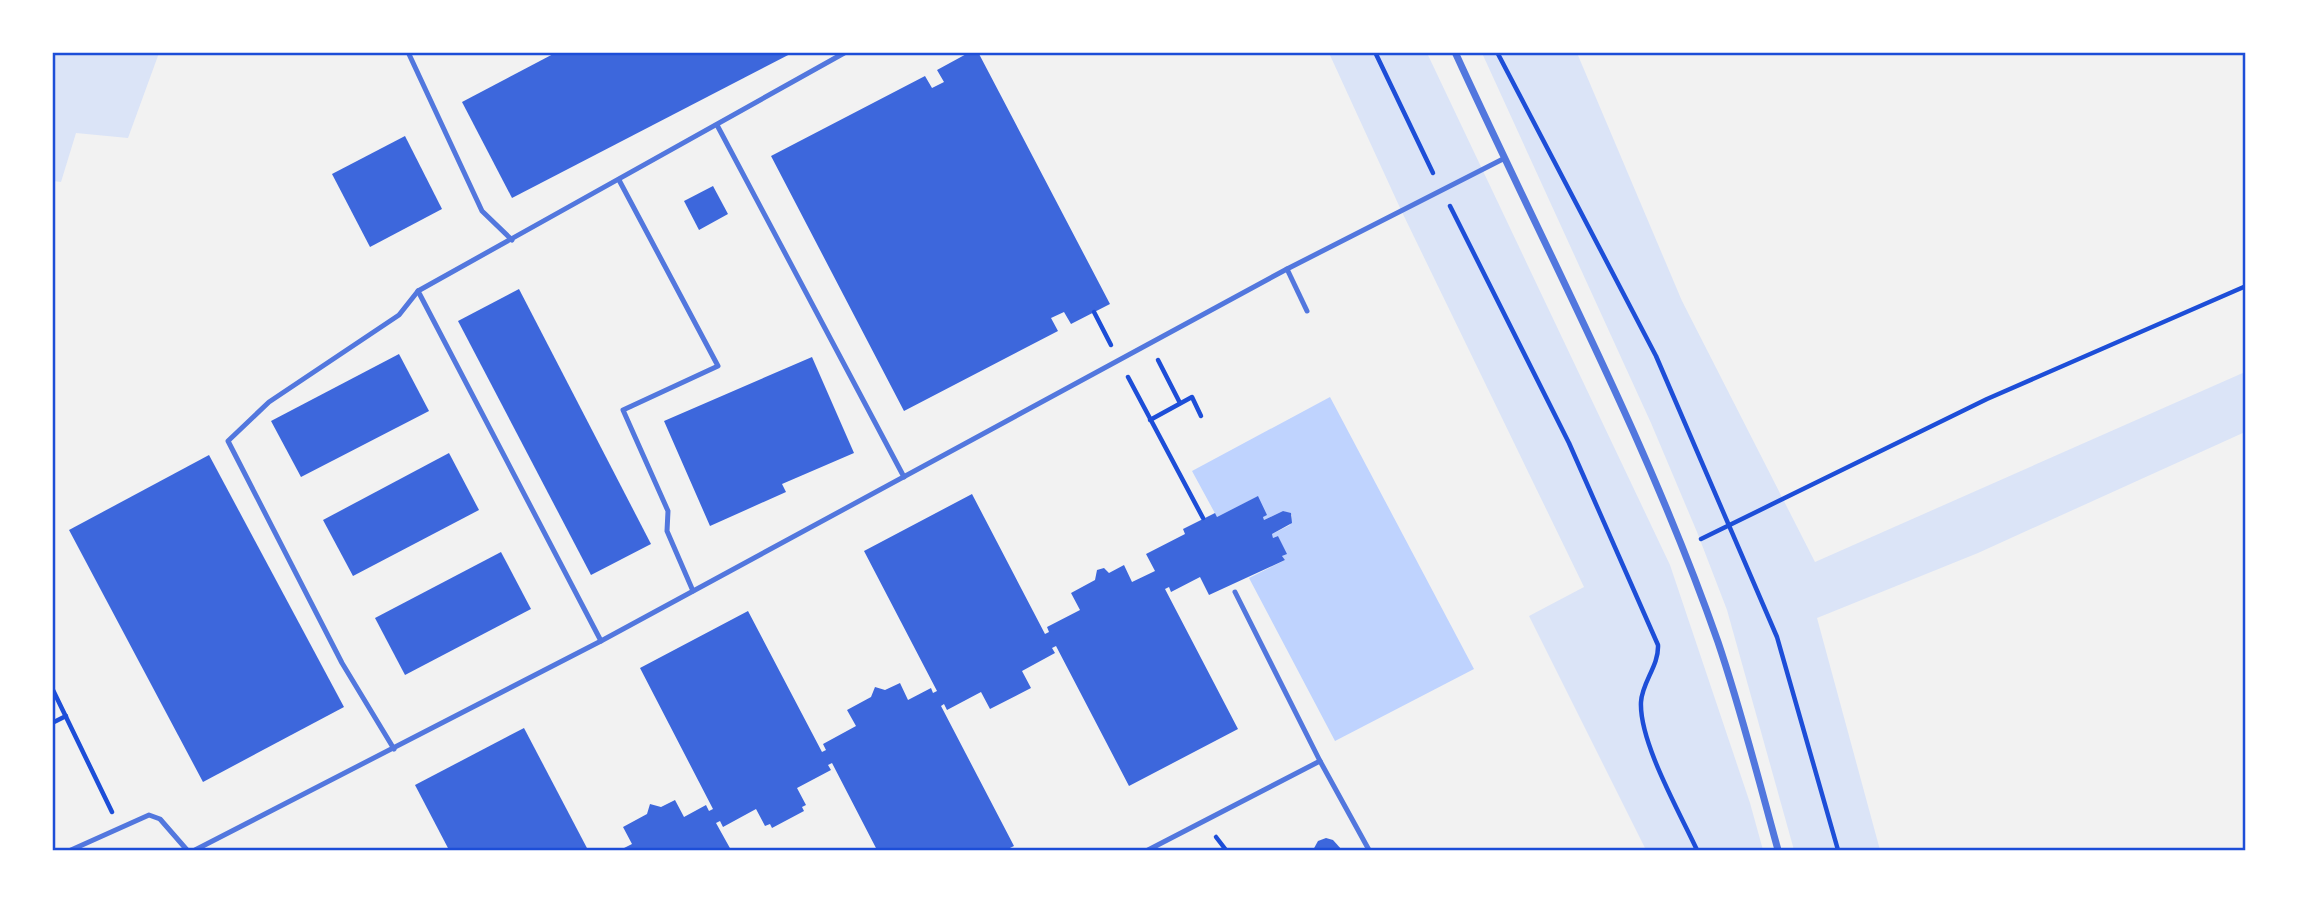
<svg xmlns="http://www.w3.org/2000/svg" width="2298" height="903" font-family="Lora,serif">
  <rect width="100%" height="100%" fill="#f2f2f2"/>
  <g fill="#dbe4f7">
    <path d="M53 52 159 53 128 138 76 133 61 182 53 181Z"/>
    <path d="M1329 53H1427L1670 565 1750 803 1763 850H1646L1529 616 1584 587 1401 210Z"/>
    <path d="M1482 53H1577L1682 301 1815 562 2245 372V432L1978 553 1817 618 1880 850H1794L1727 610 1697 532 1651 423Z"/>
  </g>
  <path fill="#bfd3fe" d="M1330 397 1474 669 1335 741 1249 578 1285 560 1282 556 1286 554 1278 536 1273 538 1272 534 1290 525 1292 515 1283 511 1264 520 1257 497 1217 517 1192 471Z"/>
  <g fill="#3d67dc">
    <path d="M557 52H794L512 198 462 102Z"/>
    <path d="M970 52H978L1110 304 1071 324 1064 312 1051 318 1058 331 904 411 771 156 925 76 932 88 944 82 937 70Z"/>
    <path d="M405 136 442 209 370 247 332 174Z"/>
    <path d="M713 186 728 214 699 230 684 201Z"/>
    <path d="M519 289 651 544 591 575 458 321Z"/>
    <path d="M399 354 429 411 301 477 271 421Z"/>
    <path d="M812 357 854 453 782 484 786 492 710 526 664 421Z"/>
    <path d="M449 453 479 510 353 576 323 520Z"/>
    <path d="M209 455 344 707 203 782 69 530Z"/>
    <path d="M972 494 1045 634 1049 632 1047 627 1080 610 1071 593 1095 580 1097 570 1104 568 1109 573 1124 565 1132 582 1155 571 1146 554 1185 534 1183 529 1215 513 1217 517 1258 496 1267 515 1263 517 1264 520 1283 511 1291 513 1292 523 1272 534 1273 538 1278 536 1287 554 1282 556 1285 560 1209 595 1200 577 1171 592 1169 587 1165 589 1238 729 1129 786 1056 646 1052 648 1055 653 1022 671 1031 688 990 709 981 692 947 710 944 704 941 706 1014 846 1006 850H877L832 763 828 765 831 770 797 788 806 805 802 807 804 811 772 828 770 824 765 826 756 809 723 827 720 821 716 823 731 850H620L632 844 623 827 647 814 650 804 661 807 675 800 684 817 706 805 709 811 713 809 640 668 748 611 822 752 826 750 823 744 856 726 847 710 871 697 875 687 885 690 900 683 908 700 931 688 933 693 937 691 864 551Z"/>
    <path d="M501 552 531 609 405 675 375 618Z"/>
    <path d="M524 728 588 850H449L415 785Z"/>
    <path d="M1326 838 1333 840 1342 850H1313L1318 841Z"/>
  </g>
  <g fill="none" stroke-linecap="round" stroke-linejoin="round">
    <g stroke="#1d4ed8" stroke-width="4.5">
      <path d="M1375 52 1433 173"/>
      <path d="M1497 52 1656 356 1777 637 1838 850"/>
      <path d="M1450 206 1569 443 1658 645C1659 666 1642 682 1641 702 1639 742 1680 813 1697 850"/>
      <path d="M1094 312 1111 345"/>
      <path d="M1158 360 1180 403"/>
      <path d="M1128 377 1203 518"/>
      <path d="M1150 420 1192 397 1201 416"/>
      <path d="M1701 539 1987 399 2246 286"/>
      <path d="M52 688 112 812"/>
      <path d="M52 723 66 716"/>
      <path d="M1216 837 1226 850"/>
    </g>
    <g stroke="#5277de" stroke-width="5">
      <path d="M408 52 482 211 512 240"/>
      <path d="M717 125 904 477"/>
      <path d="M619 180 718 366 623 410 668 511 667 531 693 591"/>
      <path d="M1287 269 1307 311"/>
      <path d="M1235 592 1320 761"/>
      <path d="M601 641 418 291 846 52"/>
      <path d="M394 749 342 663 228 441 269 402 399 315 418 291"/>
      <path d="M71 850 149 815 160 819 187 850"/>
      <path d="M195 850 601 641 1287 269 1503 159"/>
      <path d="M1148 850 1320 761 1369 850"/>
    </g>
    <path stroke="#5277de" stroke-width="7" d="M1455 52C1544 247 1647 439 1718 642 1741 710 1759 781 1778 850"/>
  </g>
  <rect width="2298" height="903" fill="none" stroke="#ffffff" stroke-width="108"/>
  <rect x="54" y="54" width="2190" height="795" fill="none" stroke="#1d4ed8" stroke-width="2.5"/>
</svg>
